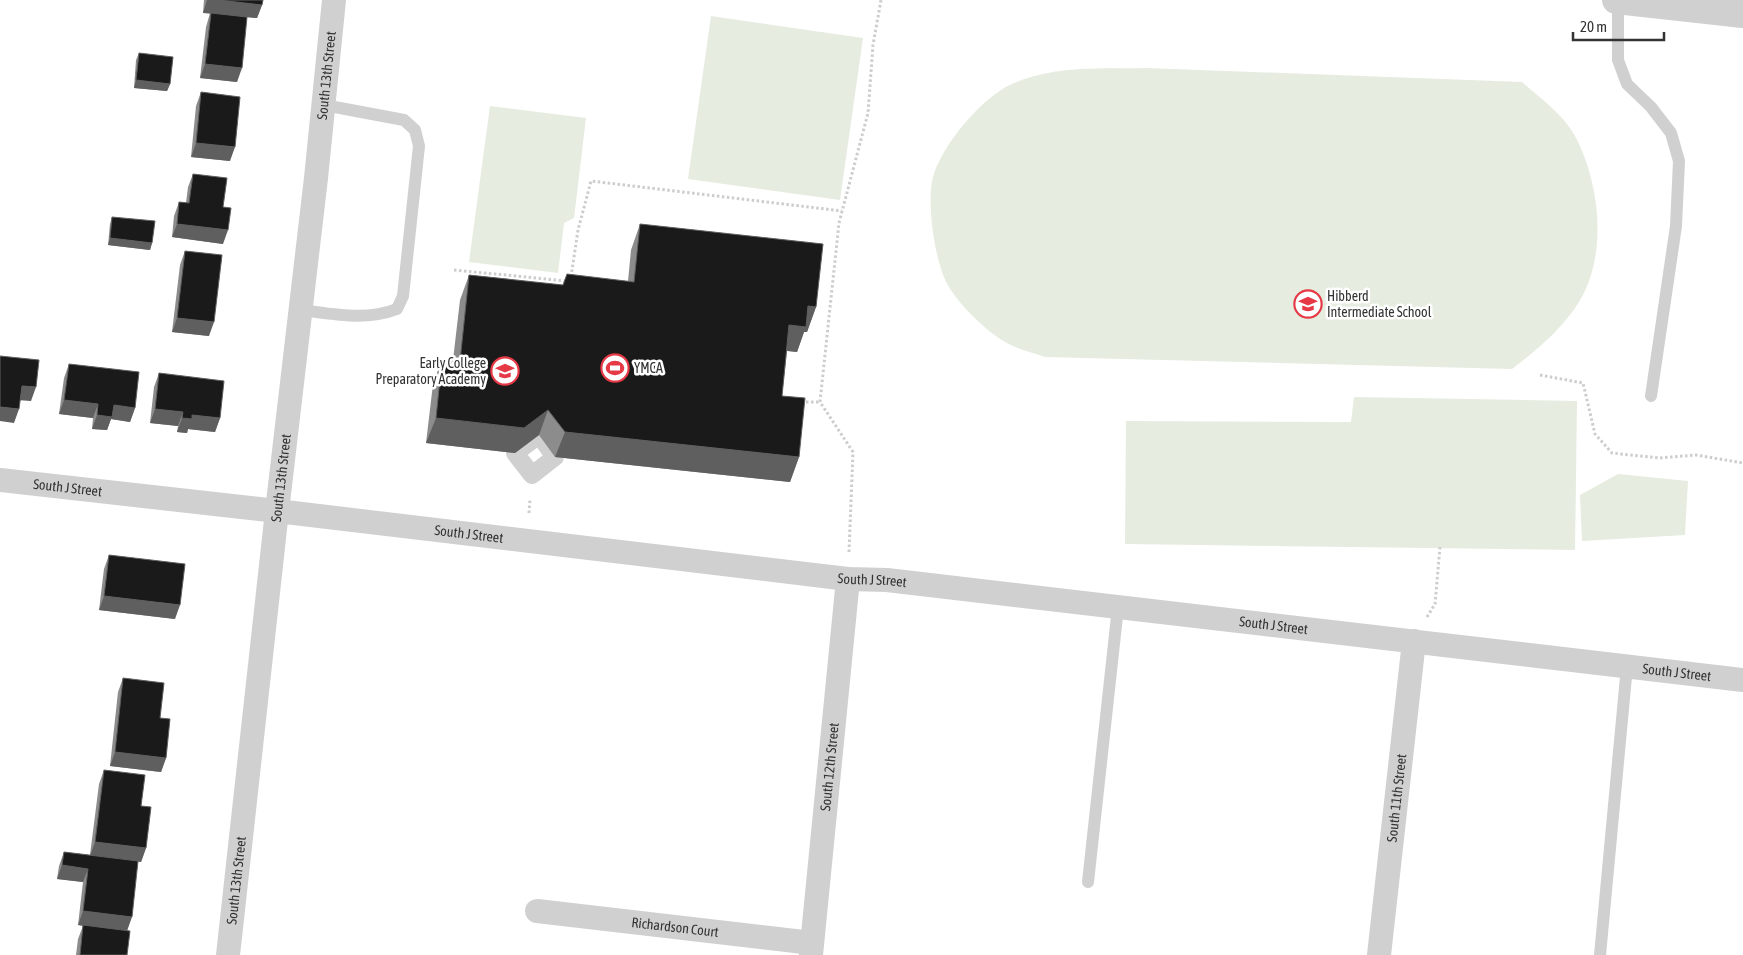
<svg xmlns="http://www.w3.org/2000/svg" width="1743" height="955" font-family="'Asap Condensed',sans-serif">
  <rect width="100%" height="100%" fill="#fff"/>
  <g fill="#e6ecdf">
    <path d="M711 16 863 38 840 200 688 179Z"/>
    <path d="M1146 68 1522 82C1540 98 1563 114 1575 136 1600 183 1608 255 1579 302 1562 329 1537 350 1512 369L1045 357C1033 353 1020 350 1009 344 989 334 961 307 949 287 935 265 926 202 933 177 942 145 982 97 1012 84 1055 65 1101 69 1146 68Z"/>
    <path d="M490 106 586 118 574 218 564 223 558 273 469 262Z"/>
    <path d="M1354 397 1577 401 1575 550 1125 544 1126 421 1351 422Z"/>
    <path d="M1618 474 1688 481 1685 535 1582 541 1580 495Z"/>
  </g>
  <g fill="none" stroke-linecap="round" stroke-linejoin="round">
    <g stroke="#cdcdcd" stroke-width="3" stroke-dasharray="2.5 2.5" stroke-linecap="butt">
      <path d="M454 270 567 281"/>
      <path d="M571 277 578 230 591 181 842 211"/>
      <path d="M1540 375 1583 383 1595 434 1612 453 1659 458 1696 455 1743 463"/>
      <path d="M801 402H820"/>
      <path d="M529 513 530 499"/>
      <path d="M849 552 853 452 820 402 839 223 868 113 873 45 881 0"/>
      <path d="M1427 617 1435 604 1440 547"/>
    </g>
    <g stroke="#d0d0d0" stroke-width="12">
      <path d="M1618 0V60L1627 84 1651 107 1671 133 1679 161 1676 226 1651 396"/>
      <path d="M301 310C334 314 366 321 397 309L403 296 419 146 415 130 404 120 324 105"/>
      <path d="M1088 882 1118 607"/>
      <path d="M1600 955 1627 666"/>
    </g>
    <path stroke="#d0d0d0" stroke-width="18" d="M539 435 555 457 532 475 515 453Z"/>
    <g stroke="#d0d0d0" stroke-width="24">
      <path id="s1" d="M0 480 277 511 848 579 887 580 1743 680"/>
      <path id="s2" d="M537 911 812 943"/>
      <path id="s3" d="M228 955 277 511 316 178 334 0"/>
      <path id="s4" d="M811 955 848 579"/>
      <path id="s5" d="M1379 955 1414 641"/>
    </g>
    <path stroke="#d0d0d0" stroke-width="28" d="M1616 0 1743 14"/>
  </g>
  <g fill="#8c8c8c">
    <path d="M204 0H263L262 5 257 18 247 17 237 82 200 78 206 27 210 13H203Z"/>
    <path d="M139 53 170 84 167 91 134 88 136 60Z"/>
    <path d="M201 92 230 161 191 157 196 106Z"/>
    <path d="M193 174 223 207V244L172 237 174 216 179 202 186 203 188 187Z"/>
    <path d="M112 217 152 243 150 250 108 245 110 224Z"/>
    <path d="M640 224 816 307 807 332H804L797 352 787 351 782 396 799 457 790 482 555 457 539 435 515 453 426 443 433 384 442 359 453 360 460 300 469 275 563 285 628 281 631 250Z"/>
    <path d="M185 251 209 336 172 332 180 265Z"/>
    <path d="M69 364 135 408 130 422 111 419 107 430 92 429 93 418 59 414 64 378Z"/>
    <path d="M159 373 220 418 215 432 188 429 187 433 177 432 178 426 150 423 154 387Z"/>
    <path d="M109 555 175 619 99 610 104 569Z"/>
    <path d="M123 678 160 718 166 758 161 772 110 766 118 692Z"/>
    <path d="M104 770 141 806 146 848 141 862 138 861 127 930V955H76L78 939 83 926 78 925 83 882 57 879 59 866 64 852 90 855 99 784Z"/>
  </g>
  <g fill="#5f5f5f">
    <path d="M207 0H218L262 5 257 18 203 13Z"/>
    <path d="M205 64 242 68 237 82 200 78Z"/>
    <path d="M136 80 170 84 167 91 134 88Z"/>
    <path d="M196 143 235 147 230 161 191 157Z"/>
    <path d="M177 224 228 230 223 244 172 237Z"/>
    <path d="M110 238 152 243 150 250 108 245Z"/>
    <path d="M808 306 816 307 807 332H804L797 352 780 350 789 325Z"/>
    <path d="M177 318 214 322 209 336 172 332Z"/>
    <path d="M22 386 36 387 31 401 17 400Z"/>
    <path d="M64 400 98 404 93 418 59 414Z"/>
    <path d="M114 405 135 408 130 422 111 419 107 430 92 429 97 415Z"/>
    <path d="M0 407 19 409 14 423 0 421Z"/>
    <path d="M155 409 183 412 178 426 150 423Z"/>
    <path d="M548 410 539 435 515 453 426 443 436 418Z"/>
    <path d="M192 415 220 418 215 432 188 429 187 433 177 432 182 418Z"/>
    <path d="M565 432 799 457 790 482 555 457Z"/>
    <path d="M104 596 180 605 175 619 99 610Z"/>
    <path d="M115 752 166 758 161 772 110 766Z"/>
    <path d="M95 842 146 848 141 862 90 856Z"/>
    <path d="M62 865 88 869 83 882 57 879Z"/>
    <path d="M83 911 132 917 127 931 78 925Z"/>
  </g>
  <g fill="#1a1a1a" stroke="#5f5f5f">
    <path d="M218 0H263L262 5Z"/>
    <path d="M211 13 247 17 242 68 205 64Z"/>
    <path d="M139 53 173 57 170 84 136 80Z"/>
    <path d="M201 92 240 97 235 147 196 143Z"/>
    <path d="M193 174 227 178 223 207 231 208 228 230 177 224 179 202 189 203Z"/>
    <path d="M112 217 155 221 152 243 110 238Z"/>
    <path d="M640 224 823 244 816 307 808 306 806 327 789 325 782 396 805 398 799 457 565 432 548 410 524 428 436 418 442 359 460 361 469 275 563 285 567 274 634 282Z"/>
    <path d="M185 251 222 255 214 322 177 318Z"/>
    <path d="M0 356 39 360 36 387 22 386 19 409 0 407Z"/>
    <path d="M69 364 139 372 135 408 114 405 112 417 97 415 98 404 64 400Z"/>
    <path d="M159 373 224 381 220 418 192 415V419L182 418 183 412 155 409Z"/>
    <path d="M109 555 185 564 180 605 104 596Z"/>
    <path d="M123 678 164 683 160 718 170 719 166 758 115 752Z"/>
    <path d="M104 770 145 775 141 806 151 807 146 848 95 842Z"/>
    <path d="M64 852 138 861 132 917 83 911 88 869 62 865Z"/>
    <path d="M83 925 130 931 127 955H80Z"/>
  </g>
  <defs>
    <g id="school-ring" transform="scale(1.4375)"><circle r="9.5" fill="#fff" stroke="#e63946" stroke-width="1.5"/><path d="M0-5L7-2L0 1L-7-2ZM-4 1L0 2.5L4 1V4Q0 6-4 4Z" fill="#e63946"/></g>
    <g id="stadium-ring" transform="scale(1.4375)"><circle r="9.5" fill="#fff" stroke="#e63946" stroke-width="1.5"/><path d="M0-5a6.5 5 0 1 0 0 10a6.5 5 0 1 0 0-10ZM-3.5-1.8h7v3.6h-7Z" fill="#e63946"/></g>
  </defs>
  <g fill-rule="evenodd">
    <use href="#school-ring" x="1308" y="304"/>
    <use href="#stadium-ring" x="615" y="368"/>
    <use href="#school-ring" x="505" y="371"/>
  </g>
  <g text-anchor="middle" dominant-baseline="central" stroke-width="5" stroke-linejoin="round" paint-order="stroke">
    <g font-size="14" fill="#333" stroke="#fff">
      <text stroke="none"><textPath href="#s3" startOffset="885">South 13th Street</textPath></text>
      <text stroke="none"><textPath href="#s3" startOffset="480">South 13th Street</textPath></text>
      <text stroke="none"><textPath href="#s1" startOffset="68">South J Street</textPath></text>
      <text stroke="none"><textPath href="#s1" startOffset="472">South J Street</textPath></text>
      <text stroke="none"><textPath href="#s1" startOffset="878">South J Street</textPath></text>
      <text stroke="none"><textPath href="#s1" startOffset="1282">South J Street</textPath></text>
      <text stroke="none"><textPath href="#s1" startOffset="1688">South J Street</textPath></text>
      <text stroke="none"><textPath href="#s4" startOffset="189">South 12th Street</textPath></text>
      <text stroke="none"><textPath href="#s5" startOffset="158">South 11th Street</textPath></text>
      <text stroke="none"><textPath href="#s3" startOffset="75">South 13th Street</textPath></text>
      <text stroke="none"><textPath href="#s2" startOffset="139">Richardson Court</textPath></text>
    </g>
    <g font-size="14" fill="#333" stroke="#fff" text-anchor="start">
      <text x="1327" y="296">Hibberd<tspan x="1327" dy="16">Intermediate School</tspan></text>
      <text x="486" y="363" text-anchor="end">Early College<tspan x="486" dy="16">Preparatory Academy</tspan></text>
      <text x="634" y="368">YMCA</text>
    </g>
  </g>
  <path d="M1573 32v8h91v-8" fill="none" stroke="#333333" stroke-width="2.5"/>
  <text x="1580" y="32" font-size="15" fill="#333333" stroke="#ffffff" stroke-width="4" paint-order="stroke">20 m</text>
</svg>
